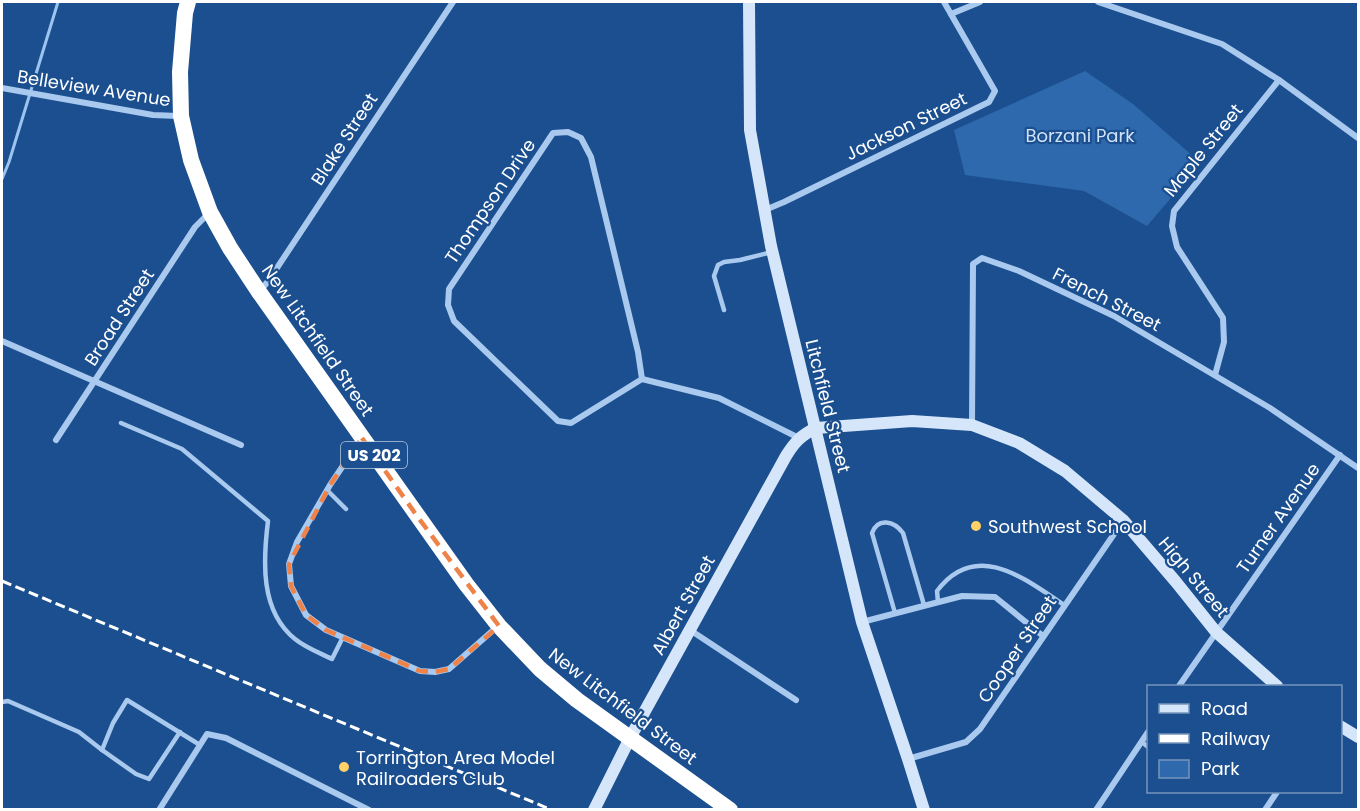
<svg xmlns="http://www.w3.org/2000/svg" width="1360" height="811" font-family="Poppins,sans-serif">
  <rect width="100%" height="100%" fill="#1b4f8f"/>
  <path fill="#2e69ad" d="M1085 71 1133 104 1201 163 1147 226 1084 191 965 175 954 130Z"/>
  <g fill="none" stroke-linecap="round" stroke-linejoin="round">
    <path stroke="#9cc4f0" stroke-width="3" d="M2 179 9 162 58 2"/>
    <g stroke="#a9c9ee" stroke-width="4.5">
      <path d="M724 310 714 276 718 265 724 262 740 260 772 252"/>
      <path d="M121 423 182 449 268 521C263 561 260 611 295 639 306 648 320 653 332 659L343 637"/>
      <path d="M327 490 346 509"/>
      <path d="M938 602 937 591C976 539 1025 579 1064 605"/>
      <path d="M895 613 872 533C878 517 894 521 903 533L924 605"/>
      <path d="M2 702 8 701 79 732 102 750 113 723 127 700 200 745"/>
      <path d="M1142 742 1148 747"/>
      <path d="M102 750 136 774 149 779 180 732"/>
    </g>
    <g stroke="#a9c9ee" stroke-width="6">
      <path d="M1098 2 1222 44 1279 80 1358 138"/>
      <path d="M951 14 980 2"/>
      <path d="M2 88 153 115 178 116"/>
      <path d="M568 132 581 138 591 157 638 352 642 379 571 423 558 421 454 321 448 305 449 289 553 133Z"/>
      <path d="M765 210 784 202 989 102 995 91 944 2"/>
      <path d="M260 291 269 280 453 2"/>
      <path d="M2 341 241 445"/>
      <path d="M1215 375 1224 342 1223 318 1177 247 1172 226 1174 211 1279 80"/>
      <path d="M642 379 719 398 799 438"/>
      <path d="M972 425 973 264 982 258 1019 271 1114 316 1270 408 1358 468"/>
      <path d="M361 439 330 485 297 542 289 564 291 586 306 615 326 630 420 671 435 672 449 669 498 626"/>
      <path d="M56 440 195 227 209 213"/>
      <path d="M862 622 962 596 995 597 1043 636"/>
      <path d="M690 630 796 700"/>
      <path d="M1179 686 1340 455"/>
      <path d="M908 759 966 742 980 729 1123 521"/>
      <path d="M159 810 207 734 226 738 369 810"/>
      <path d="M1096 810 1148 732"/>
      <path d="M1265 810 1277 792"/>
    </g>
    <g stroke="#d6e6fa" stroke-width="12">
      <path d="M749 2 750 130 771 246 862 622 908 759 924 810"/>
      <path d="M1340 726 1358 737"/>
      <path d="M594 810 630 738 786 456C794 443 801 435 816 428L912 421 972 425 1019 443 1065 471 1123 520 1176 582 1216 632 1277 686"/>
    </g>
    <path stroke="#fff" stroke-width="16" d="M188 2 185 13 180 72 181 116 191 160 210 212 230 248 259 292 466 584 499 626 540 669 577 700 730 810"/>
    <path stroke="#fff" stroke-width="3" stroke-dasharray="10 4.5" stroke-linecap="butt" d="M2 581 552 810"/>
  </g>
  <path fill="none" stroke="#ee8249" stroke-width="4.5" stroke-dasharray="12 8" stroke-linejoin="round" d="M362 438 417 516 499 626 449 669 435 672 420 671 326 630 306 615 291 586 289 564 330 485Z"/>
  <g fill="#ffd166" stroke="#1b4f8f" stroke-width="2">
    <circle cx="976" cy="526" r="6"/>
    <circle cx="344" cy="767" r="6"/>
  </g>
  <g text-anchor="middle" dominant-baseline="central" stroke-width="4.5" stroke-linejoin="round" paint-order="stroke">
    <rect fill="#1b4f8f" stroke="#bbcadd" stroke-width="1.5" x="341" y="442" width="66" height="26" rx="4.5"/>
    <g font-size="16" font-weight="bold" fill="#fff">
      <text x="374" y="455">US 202</text>
    </g>
    <g font-size="18" fill="#fff" stroke="#1b4f8f">
      <text transform="translate(94 88) rotate(9)">Belleview Avenue</text>
      <text transform="translate(906 126) rotate(-26)">Jackson Street</text>
      <text transform="translate(344 139) rotate(-57)">Blake Street</text>
      <text transform="translate(1203 150) rotate(-51)">Maple Street</text>
      <text transform="translate(490 201) rotate(-56)">Thompson Drive</text>
      <text transform="translate(1107 299) rotate(27)">French Street</text>
      <text transform="translate(119 317) rotate(-57)">Broad Street</text>
      <text transform="translate(318 340) rotate(55)">New Litchfield Street</text>
      <text transform="translate(828 406) rotate(76)">Litchfield Street</text>
      <text transform="translate(1278 518) rotate(-55)">Turner Avenue</text>
      <text transform="translate(1194 577) rotate(50)">High Street</text>
      <text transform="translate(683 605) rotate(-61)">Albert Street</text>
      <text transform="translate(1017 649) rotate(-56)">Cooper Street</text>
      <text transform="translate(623 706) rotate(37)">New Litchfield Street</text>
    </g>
    <g font-size="18" fill="#cfe3fa" stroke="#1b4f8f">
      <text x="1080" y="135">Borzani Park</text>
    </g>
    <g font-size="18" fill="#fff" stroke="#1b4f8f" text-anchor="start">
      <text x="988" y="526">Southwest School</text>
      <text x="356" y="757">Torrington Area Model<tspan x="356" dy="21">Railroaders Club</tspan></text>
    </g>
  </g>
  <rect width="1360" height="811" fill="none" stroke="#ffffff" stroke-width="6"/>
  <rect x="1147" y="685" width="195" height="108" fill="#1b4f8f" stroke="#7695bc" stroke-width="1.5"/>
  <rect x="1159" y="704" width="30" height="9" fill="#d6e6fa" stroke="#7695bc" stroke-width="1.5"/>
  <text x="1201" y="715" font-size="18" fill="#ffffff">Road</text>
  <rect x="1159" y="734" width="30" height="9" fill="#ffffff" stroke="#7695bc" stroke-width="1.5"/>
  <text x="1201" y="745" font-size="18" fill="#ffffff">Railway</text>
  <rect x="1159" y="760" width="30" height="18" fill="#2e69ad" stroke="#7695bc" stroke-width="1.5"/>
  <text x="1201" y="775" font-size="18" fill="#ffffff">Park</text>
</svg>
